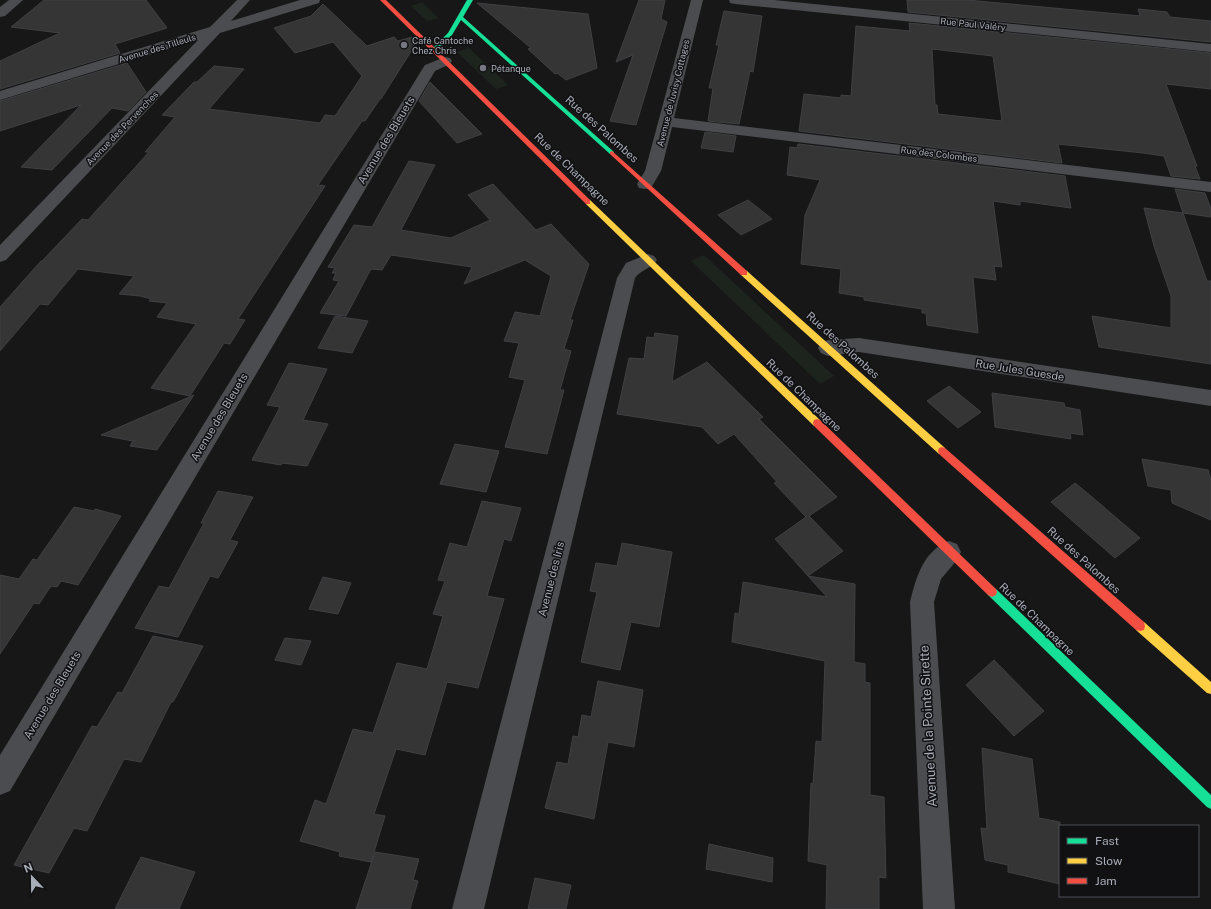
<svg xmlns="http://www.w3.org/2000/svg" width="1211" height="909" font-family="'Public Sans',sans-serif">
  <rect width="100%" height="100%" fill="#171717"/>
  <g fill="#1d241e">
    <path d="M422 2 438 18 427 21 411 6Z"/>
    <path d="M469 48 508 85 496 89 457 52Z"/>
    <path d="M704 255 834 376 820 384 691 261Z"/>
  </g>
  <g fill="#353536" stroke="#3f4043" fill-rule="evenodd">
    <path d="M44 0H146L167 28 115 44 120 53 0 89V61L60 33 11 27Z"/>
    <path d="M639 0H665L661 19 667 22 636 125 610 121 633 55 616 62Z"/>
    <path d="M907 0H967L1140 16 1138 9 1167 12 1170 17 1211 21V42L908 12Z"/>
    <path d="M477 3 588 14 597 68 566 80 557 73 555 74 528 49 531 48Z"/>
    <path d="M323 4 367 46 394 37 398 41 412 37 417 42 381 99H380L365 121H362L318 185 325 186 238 319 245 320 230 344 224 343 190 396 151 388 196 324 157 317 167 303 149 301 151 299 140 296 119 294 134 276 78 269 48 305 40 304 0 351V307L41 261H42L82 219 88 220 149 152H145L175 117 162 115 194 82H197L214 66 244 69 209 109 320 123 325 115 335 116 362 76 333 42 295 53 274 28 311 16Z"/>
    <path d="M724 11 762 16 753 72 750 71 739 124 708 121 713 88H709L719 45H716Z"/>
    <path d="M909 23 1211 53V89L1166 84 1197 166H1195L1200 179 1171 176 1164 156 1143 153 1058 144 1062 163 799 131 804 94 841 98V95L851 96 856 26 910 31ZM932 49 993 56 1002 121 938 114 937 105H935Z"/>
    <path d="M127 63 146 92 128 111 112 108 52 170 21 167 81 105 0 131V101Z"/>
    <path d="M430 82 482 134 457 143 419 101Z"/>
    <path d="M705 132 736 136 733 152 701 148Z"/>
    <path d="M798 144 1065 176 1071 208 1020 201V205L993 201 1002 267 994 266 996 280 973 277 978 333 927 325 926 313H922V309L864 300V297L839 293 841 269 801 264 805 215 820 180 787 175 790 147 797 148Z"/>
    <path d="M409 161 435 165 401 230 451 238 490 220 468 195 493 184 536 230 551 224 589 264 570 320H573L564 349 571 351 560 390H564L547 454 505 447 525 380 509 377 519 343 504 341 515 312 540 316 551 276 525 260 464 284 472 267 391 255 382 270 371 269 346 316 320 313 339 281 333 280 336 273H332L335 268 328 267 354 225 372 227Z"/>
    <path d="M1175 189 1205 193 1211 209V217L1183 213Z"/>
    <path d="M748 200 772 219 741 235 718 215Z"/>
    <path d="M1144 208 1183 213 1207 281H1211V364L1099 347 1092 316 1171 328V296L1154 246Z"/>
    <path d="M335 316 368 321 352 353 318 348Z"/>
    <path d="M655 333 678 336 672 382 707 362 763 417 759 419 837 497 809 516 843 551 808 576 775 539 806 517 774 483 777 482 734 434 718 444 702 427 617 414 629 358 644 359 647 337 654 338Z"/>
    <path d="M289 363 327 369 303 420 328 424 307 466 282 463 281 465 252 460 280 407 267 405Z"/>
    <path d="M949 386 981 412 958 428 927 401Z"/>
    <path d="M992 393 1064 403 1065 407 1080 410 1083 435 1070 433 1071 439 995 427Z"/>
    <path d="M194 395 157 450 130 446 133 441 101 435Z"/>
    <path d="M455 444 499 451 486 492 440 484Z"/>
    <path d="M1142 459 1208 470 1211 480V520L1172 503 1171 490 1148 486Z"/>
    <path d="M1075 483 1092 497 1140 538 1115 558 1051 502Z"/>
    <path d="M218 491 253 497 230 540 238 542 218 578 210 576 178 637 135 628 159 586 169 588 204 523H201Z"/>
    <path d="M482 501 521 508 511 541 504 539 487 596 504 599 478 688 447 682 425 755 396 749 374 814 385 816 371 862 339 856 340 852 300 841 315 800 326 804 353 729 373 733 397 663 427 669 443 616 433 614 445 581 438 580 450 543 467 547Z"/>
    <path d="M74 507 94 511 95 509 121 516 78 585 61 581 57 587 51 586 39 604 34 603 0 654V575L19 579 33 559 37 560Z"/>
    <path d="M622 543 672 552 659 627 631 622 620 670 581 662 597 592 590 591 596 563 617 566Z"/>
    <path d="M808 576 855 584 854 662 865 664V682L870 683V795L884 797 886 878 879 877V909H826L827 865 808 861 811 783 813 784 816 741 822 742 825 661 732 642 735 613 739 614 743 582 827 597Z"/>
    <path d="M323 577 351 583 338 614 309 609Z"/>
    <path d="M153 636 203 646 173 702H171L141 762 124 759 87 831 74 828 49 873 14 865 92 726 97 727 118 692 122 693Z"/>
    <path d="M285 638 311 641 301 665 275 660Z"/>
    <path d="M994 660 1044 711 1014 736 966 685Z"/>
    <path d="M598 681 643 690 634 747 608 742 594 819 545 808 557 762 568 764 573 736 578 737 582 715 591 717Z"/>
    <path d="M982 748 1032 759 1039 818 1060 822V884L1008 872V865L985 860 981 828 987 829Z"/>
    <path d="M709 844 773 858 772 882 706 869Z"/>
    <path d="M375 852 419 859 413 880 418 881 410 909H356Z"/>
    <path d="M141 857 195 872 179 909H115Z"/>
    <path d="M535 878 571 885 566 909H528Z"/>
  </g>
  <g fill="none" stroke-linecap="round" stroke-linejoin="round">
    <g fill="#4b4c50" fill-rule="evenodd">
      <path d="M9 0H23L5 16 0 17V7Z"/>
      <path d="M237 0H250L231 21 300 0H320L319 3 220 33 6 260 0 262V245L198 40 0 100V91L210 27Z"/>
      <path d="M691 0H703L674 118 1211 182V192L672 127 661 171 651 188 645 189 639 188 637 184 645 171Z"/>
      <path d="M729 0H774L1211 44V52L735 4 730 3Z"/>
      <path d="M445 57 450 58 452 61 450 64 435 71 10 791 0 795V755L423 68 425 65Z"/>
      <path d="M648 254 654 256 657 260C652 269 641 269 635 278L484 909H452L617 278 626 263Z"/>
      <path d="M859 338 1211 390V406L859 352 828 356 821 353 818 348 821 343 828 340Z"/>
      <path d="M949 541 957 544 961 552 957 560 941 579 934 602 955 909H923L910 602C916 578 923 551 949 541Z"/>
    </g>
    <g fill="#16e098" fill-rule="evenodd">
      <path d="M467 0H473L463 17 614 152V154H610L461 20 452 35 436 51H432V49L448 33Z"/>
      <path d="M992 587 996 589 1211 795V809L1207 807 988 595 987 592 988 589Z"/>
    </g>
    <g fill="#ffcf43" fill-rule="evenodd">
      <path d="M586 200H590L820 420 821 423 820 426H814L586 204Z"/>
      <path d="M744 270 747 271 945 448 946 451 945 454H939L741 275 740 273Z"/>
      <path d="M1140 621 1144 622 1211 682V694L1207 693 1136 630 1135 626 1136 622Z"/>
    </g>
    <g fill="#f24e42" fill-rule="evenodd">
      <path d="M380 0H386L590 200V204H586Z"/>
      <path d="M612 151 747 271V275H741L610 154V152Z"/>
      <path d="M817 419 820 420 996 589 997 592 996 595 992 597 988 595 814 426 813 423 814 420Z"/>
      <path d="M942 447 945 448 1144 622 1145 626 1144 630 1140 631 1136 630 939 454 938 451 939 448Z"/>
    </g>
  </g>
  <g fill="#757880" stroke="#111113" stroke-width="1.5">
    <circle cx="404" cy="45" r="4"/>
    <circle cx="483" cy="68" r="4"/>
  </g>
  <g text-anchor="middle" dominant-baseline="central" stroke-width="3" stroke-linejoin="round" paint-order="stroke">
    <g font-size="9" fill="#a8adb8" stroke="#111113">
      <text transform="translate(973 24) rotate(6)">Rue Paul Valéry</text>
      <text transform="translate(157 48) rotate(-17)">Avenue des Tilleuls</text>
      <text transform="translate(673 93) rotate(-76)">Avenue de Juvisy Cottages</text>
      <text transform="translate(122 128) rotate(-46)">Avenue des Pervenches</text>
      <text transform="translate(939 154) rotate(7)">Rue des Colombes</text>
    </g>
    <g font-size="9" fill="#a8adb8" stroke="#111113" text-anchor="start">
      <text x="412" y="40">Café Cantoche<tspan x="412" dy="10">Chez Chris</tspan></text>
      <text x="491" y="68">Pétanque</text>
    </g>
    <g font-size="11" fill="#a8adb8" stroke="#111113">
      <text transform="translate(602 129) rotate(42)">Rue des Palombes</text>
      <text transform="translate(386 140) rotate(-59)">Avenue des Bleuets</text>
      <text transform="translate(572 169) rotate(44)">Rue de Champagne</text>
      <text transform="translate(843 345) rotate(42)">Rue des Palombes</text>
      <text transform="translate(1020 370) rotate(9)">Rue Jules Guesde</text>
      <text transform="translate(804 395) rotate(44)">Rue de Champagne</text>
      <text transform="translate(219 417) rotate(-59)">Avenue des Bleuets</text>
      <text transform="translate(1084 560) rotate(42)">Rue des Palombes</text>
      <text transform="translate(551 579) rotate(-76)">Avenue des Iris</text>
      <text transform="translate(1037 619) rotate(44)">Rue de Champagne</text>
      <text transform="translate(52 695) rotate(-59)">Avenue des Bleuets</text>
    </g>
    <g font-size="13" fill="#a8adb8" stroke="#111113">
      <text transform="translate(928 726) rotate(-93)">Avenue de la Pointe Sirette</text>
    </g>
  </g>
  <rect x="1059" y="825" width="140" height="72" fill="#111113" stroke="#4d4f55"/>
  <rect x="1067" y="838" width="20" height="6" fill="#16e098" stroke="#4d4f55"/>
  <text x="1095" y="845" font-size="12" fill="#a8adb8">Fast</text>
  <rect x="1067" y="858" width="20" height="6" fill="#ffcf43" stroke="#4d4f55"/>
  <text x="1095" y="865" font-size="12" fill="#a8adb8">Slow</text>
  <rect x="1067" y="878" width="20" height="6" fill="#f24e42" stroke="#4d4f55"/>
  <text x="1095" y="885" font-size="12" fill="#a8adb8">Jam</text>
  <g transform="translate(32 877) rotate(338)" stroke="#111113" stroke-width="3" paint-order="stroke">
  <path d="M0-3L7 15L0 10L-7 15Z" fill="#a8adb8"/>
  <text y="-6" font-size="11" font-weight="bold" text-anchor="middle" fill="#a8adb8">N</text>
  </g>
</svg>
